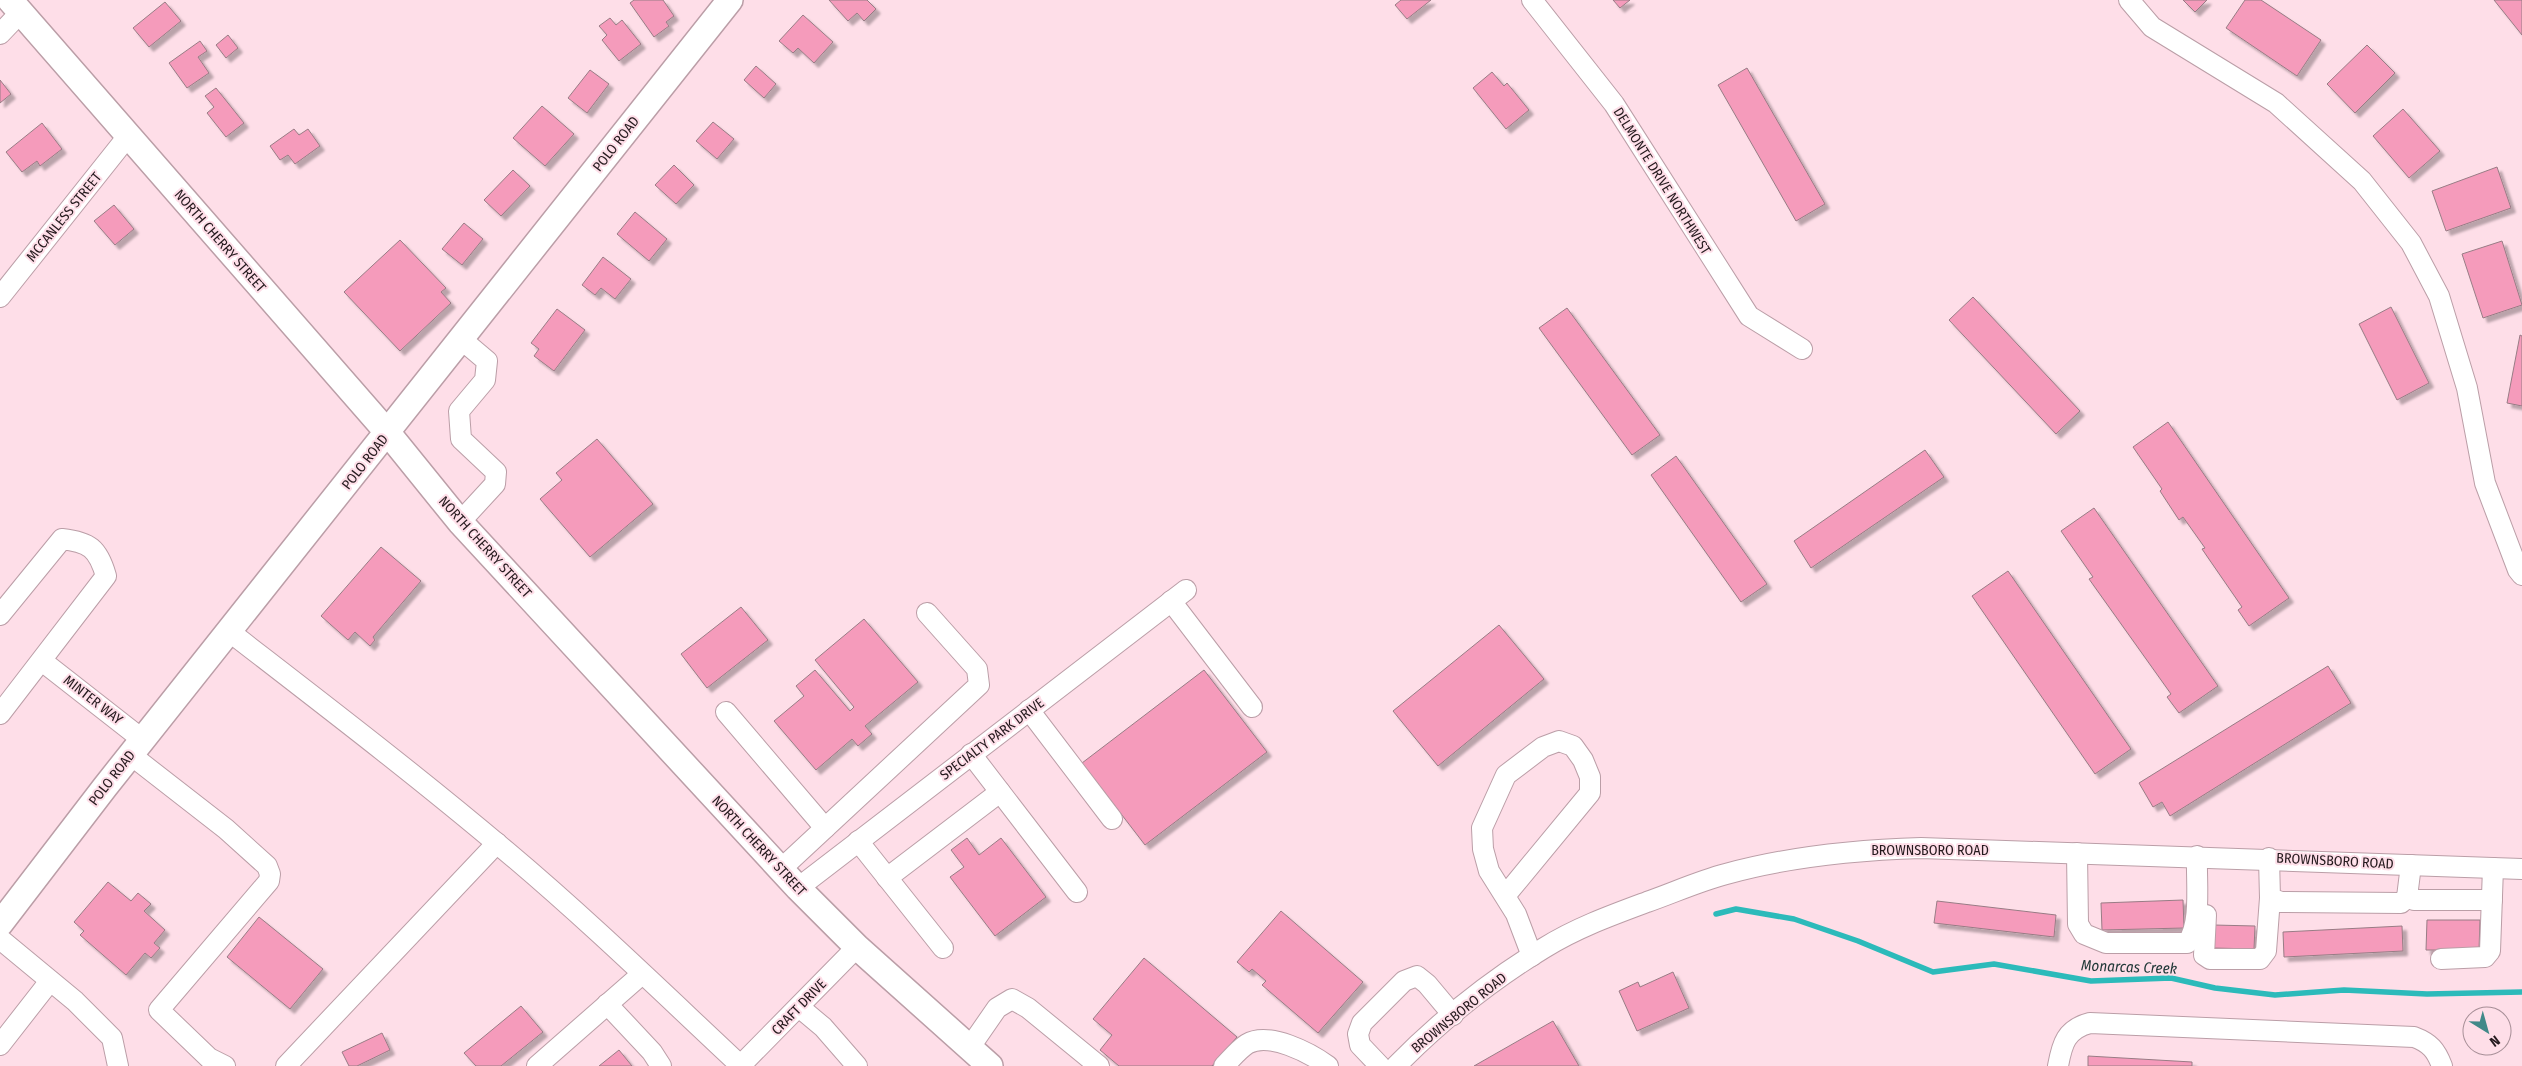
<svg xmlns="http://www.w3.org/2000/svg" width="2522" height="1066" font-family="'Fira Sans Condensed',sans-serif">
  <defs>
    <filter id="shadow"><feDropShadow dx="4.5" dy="4.5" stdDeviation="1" flood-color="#0004"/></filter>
  </defs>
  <rect width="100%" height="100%" fill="#fedee8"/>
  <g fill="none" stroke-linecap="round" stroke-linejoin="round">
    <path stroke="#2cbaba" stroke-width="5.5" d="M1716 914 1736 909 1794 919 1858 941 1933 972 1994 964 2091 981 2171 978 2215 988 2275 995 2344 990 2427 994 2522 992"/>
  </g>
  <g fill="#f59bbb" stroke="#987c85" filter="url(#shadow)">
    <path d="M634 0H663L674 16 666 22 669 26 654 37 630 3Z"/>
    <path d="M829 0H867L876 9 864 21 857 13 848 21Z"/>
    <path d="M1401 0H1431L1407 19 1395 5Z"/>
    <path d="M1613 0H1630L1620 8Z"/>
    <path d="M2183 0H2207L2195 12Z"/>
    <path d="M2245 0H2261L2321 40 2297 76 2226 28Z"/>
    <path d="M2494 0H2522V35Z"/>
    <path d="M165 2 181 21 149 47 133 28Z"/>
    <path d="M803 15 833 42 814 63 798 48 793 53 779 41Z"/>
    <path d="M610 18 616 25 622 20 641 44 619 61 602 40 607 35 599 26Z"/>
    <path d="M228 35 238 48 226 58 216 45Z"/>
    <path d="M200 41 207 51 198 57 209 73 187 88 169 63Z"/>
    <path d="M2367 45 2395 73 2355 113 2327 84Z"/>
    <path d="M756 66 776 84 764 98 744 80Z"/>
    <path d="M1747 68 1825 204 1796 221 1718 85Z"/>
    <path d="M590 70 609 84 587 113 568 98Z"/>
    <path d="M1492 72 1504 86 1507 83 1529 110 1506 129 1473 88Z"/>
    <path d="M0 80 11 94 0 103Z"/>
    <path d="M216 88 244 123 226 137 207 113 214 107 205 96Z"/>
    <path d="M542 106 574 134 545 166 513 138Z"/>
    <path d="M2403 109 2440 151 2409 178 2373 136Z"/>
    <path d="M713 122 734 139 717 159 696 141Z"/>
    <path d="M42 123 62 149 40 166 37 161 22 172 6 152Z"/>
    <path d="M294 129 299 135 308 129 320 146 295 164 288 155 280 160 270 146Z"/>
    <path d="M674 165 694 185 676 204 655 185Z"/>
    <path d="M2497 167 2511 208 2446 231 2432 191Z"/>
    <path d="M513 170 530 186 501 216 484 200Z"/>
    <path d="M114 205 134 229 115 245 94 221Z"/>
    <path d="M635 212 667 239 649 261 617 234Z"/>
    <path d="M464 223 483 239 462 265 442 249Z"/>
    <path d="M400 240 446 288 441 292 451 303 400 351 344 292Z"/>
    <path d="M2502 241 2522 305 2483 318 2462 254Z"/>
    <path d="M603 257 631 279 615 299 601 288 595 295 582 285Z"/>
    <path d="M1973 297 2080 411 2056 434 1949 320Z"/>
    <path d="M2391 307 2429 383 2397 400 2359 324Z"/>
    <path d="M1567 308 1660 435 1632 455 1539 328Z"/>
    <path d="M557 309 585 330 554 371 534 356 539 349 531 343Z"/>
    <path d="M2520 335 2522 336V406L2507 403Z"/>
    <path d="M2168 422 2289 598 2249 626 2238 610 2242 607 2202 549 2205 548 2183 517 2179 520 2160 491 2162 489 2133 447Z"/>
    <path d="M597 439 653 504 590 557 540 499 562 480 556 473Z"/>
    <path d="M1925 450 1944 477 1811 568 1794 541Z"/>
    <path d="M1676 456 1767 584 1741 602 1651 475Z"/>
    <path d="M2094 508 2218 686 2179 713 2167 697 2171 694 2089 579 2093 577 2061 531Z"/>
    <path d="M381 547 421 581 373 637 375 640 370 646 355 632 348 640 321 616Z"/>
    <path d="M2008 571 2131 749 2095 774 1972 596Z"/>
    <path d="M741 607 768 640 707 688 681 654Z"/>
    <path d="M864 619 918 682 865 726 872 734 858 746 852 739 816 770 774 721 804 696 796 686 815 670 850 711 854 707 815 660Z"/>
    <path d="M1499 625 1544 679 1438 766 1393 711Z"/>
    <path d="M2328 666 2351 703 2170 816 2162 802 2153 807 2139 783Z"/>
    <path d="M1204 670 1267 752 1145 845 1082 763Z"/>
    <path d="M967 838 979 855 1001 838 1046 897 995 936 950 877 964 867 951 850Z"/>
    <path d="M108 882 131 901 138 893 151 904 144 911 165 930 154 943 160 948 151 958 145 953 126 975 80 935 84 931 74 922Z"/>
    <path d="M2183 900 2184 928 2102 930 2101 903Z"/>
    <path d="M1937 901 2056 915 2054 937 1934 923Z"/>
    <path d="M1281 911 1363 982 1318 1033 1262 985 1266 981 1252 969 1249 972 1237 962Z"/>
    <path d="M259 917 323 969 290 1009 227 957Z"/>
    <path d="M2427 920H2480L2479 950H2426Z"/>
    <path d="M2214 925 2255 926 2254 949 2213 948Z"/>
    <path d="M2402 926 2403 951 2284 957 2283 932Z"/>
    <path d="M1144 958 1237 1037 1212 1066H1119L1100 1050 1112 1035 1093 1019Z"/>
    <path d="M1673 972 1689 1008 1637 1031 1619 991 1638 982 1640 987Z"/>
    <path d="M521 1006 543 1032 501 1066H476L464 1053Z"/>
    <path d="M1553 1021 1579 1066H1474Z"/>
    <path d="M382 1033 390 1050 357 1066H349L342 1052Z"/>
    <path d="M619 1050 632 1066H599Z"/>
    <path d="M2088 1056 2192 1062V1066H2088Z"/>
  </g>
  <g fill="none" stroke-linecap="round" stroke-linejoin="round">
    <g stroke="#bb9ea7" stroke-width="22">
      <g id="minor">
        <path d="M1532 0 1614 104 1749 316 1802 349"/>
        <path d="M2129 0 2152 27 2276 103 2362 181 2411 243 2439 296 2467 388 2485 483 2518 570 2522 575"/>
        <path d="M0 34 21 12"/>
        <path d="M0 297 128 136"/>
        <path d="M460 522 495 484 496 472 461 439 459 411 485 380 487 361 461 339"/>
        <path d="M1171 601 1252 707"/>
        <path d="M0 615 62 539C89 542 98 548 106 576L0 714"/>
        <path d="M230 632C323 704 416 775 506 851 587 919 663 993 741 1066"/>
        <path d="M42 661 143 740"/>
        <path d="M1029 710 1112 819"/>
        <path d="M726 712 825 828"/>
        <path d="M971 754 1077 892"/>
        <path d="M131 755 226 829 267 866 270 874 269 881 159 1010 209 1058 225 1066"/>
        <path d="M858 841 943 948"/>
        <path d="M2077 853 2078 924 2084 934 2106 943H2187C2202 924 2196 881 2197 856"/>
        <path d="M2269 858 2270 898 2281 902 2401 903 2407 897 2411 865"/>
        <path d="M781 869 979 685 977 669 927 613"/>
        <path d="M887 878 1000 792"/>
        <path d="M798 888 1186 590"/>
        <path d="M1505 896 1590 793V777L1583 760 1573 746 1559 741 1543 747 1506 775 1482 828 1483 849 1489 871 1516 914 1532 956"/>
        <path d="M2407 897 2414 900H2492"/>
        <path d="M2206 915 2204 955 2210 959H2260L2266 951 2270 898"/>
        <path d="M0 939 75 1001 112 1038 118 1066"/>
        <path d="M2441 959 2485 957 2490 951 2493 868"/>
        <path d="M607 1004 652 1052 661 1066"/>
        <path d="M799 1007 823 1027 857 1066"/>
        <path d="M0 1045 50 981"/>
        <path d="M970 1047 997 1008 1012 999 1028 1008 1099 1066"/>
        <path d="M286 1066 497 843"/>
        <path d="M537 1066 642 974"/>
        <path d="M740 1066 857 947"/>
        <path d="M1224 1066C1231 1059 1238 1050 1247 1044 1269 1031 1310 1053 1328 1066"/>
        <path d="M1380 1066 1360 1045 1358 1034 1362 1023 1404 981 1417 976 1427 984 1453 1015"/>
        <path d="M1396 1066C1440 1021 1490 981 1544 948 1576 928 1612 915 1647 902 1673 893 1699 881 1726 874 1787 857 1857 850 1921 848L2522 869"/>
        <path d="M2058 1066C2062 1044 2066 1029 2090 1023L2414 1037C2430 1043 2436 1050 2442 1066"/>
      </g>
    </g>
    <g stroke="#bb9ea7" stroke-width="28">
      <g id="major">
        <path d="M10 0 388 433 460 522 798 888 857 947 990 1066"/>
        <path d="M0 924 105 787 730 0"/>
      </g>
    </g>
    <use href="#minor" stroke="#fff" stroke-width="20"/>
    <use href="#major" stroke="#fff" stroke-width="25"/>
  </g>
  <g text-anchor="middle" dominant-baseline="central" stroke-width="4" stroke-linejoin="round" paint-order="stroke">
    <g font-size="14" fill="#24191d" stroke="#fedee8">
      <text transform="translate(616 144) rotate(-52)">POLO ROAD</text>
      <text transform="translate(1662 181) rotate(58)">DELMONTE DRIVE NORTHWEST</text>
      <text transform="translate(64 217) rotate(-51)">MCCANLESS STREET</text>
      <text transform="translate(220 241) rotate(49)">NORTH CHERRY STREET</text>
      <text transform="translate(365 462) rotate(-52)">POLO ROAD</text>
      <text transform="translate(485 547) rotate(48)">NORTH CHERRY STREET</text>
      <text transform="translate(93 700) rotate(38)">MINTER WAY</text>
      <text transform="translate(992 739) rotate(-37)">SPECIALTY PARK DRIVE</text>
      <text transform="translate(112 778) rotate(-52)">POLO ROAD</text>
      <text transform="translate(759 846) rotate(47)">NORTH CHERRY STREET</text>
      <text x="1930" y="850">BROWNSBORO ROAD</text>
      <text transform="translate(2335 861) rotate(3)">BROWNSBORO ROAD</text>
      <text transform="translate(799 1007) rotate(-46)">CRAFT DRIVE</text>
      <text transform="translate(1459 1013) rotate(-39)">BROWNSBORO ROAD</text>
    </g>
    <g font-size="15" font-style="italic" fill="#213838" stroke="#fedee8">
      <text transform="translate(2129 967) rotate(2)">Monarcas Creek</text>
    </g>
  </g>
  <g transform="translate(2487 1031) rotate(143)"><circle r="24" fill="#fedee8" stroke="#a78f97"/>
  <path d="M0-4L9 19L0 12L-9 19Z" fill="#418989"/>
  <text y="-8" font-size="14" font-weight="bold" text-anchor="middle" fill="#24191d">N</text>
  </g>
</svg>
